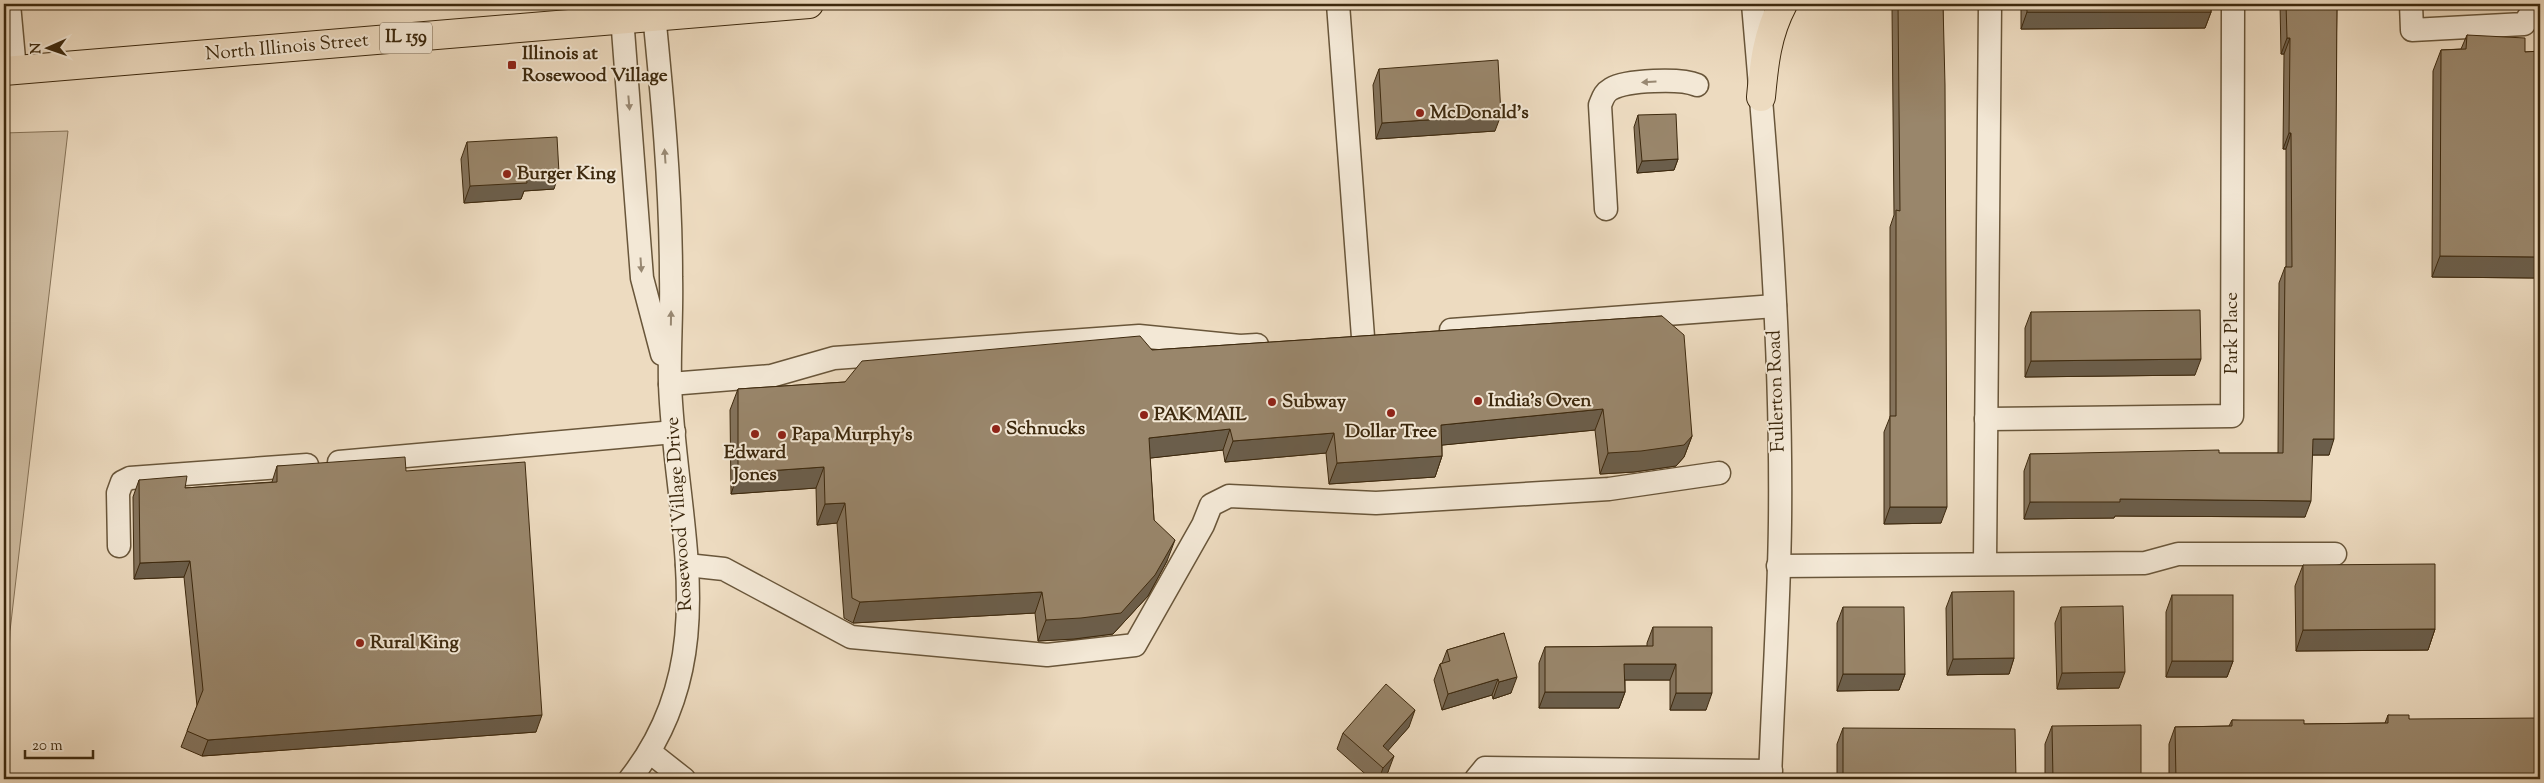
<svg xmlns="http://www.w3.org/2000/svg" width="2544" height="783" font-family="'Sorts Mill Goudy',serif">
  <rect width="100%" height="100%" fill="#eddbc0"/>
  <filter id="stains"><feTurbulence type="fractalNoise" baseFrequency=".004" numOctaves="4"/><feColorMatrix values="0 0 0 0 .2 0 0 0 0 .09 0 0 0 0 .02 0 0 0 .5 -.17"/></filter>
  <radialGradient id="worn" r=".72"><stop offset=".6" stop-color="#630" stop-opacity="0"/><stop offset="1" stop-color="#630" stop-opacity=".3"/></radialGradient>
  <path fill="#cfbda2" stroke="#867358" d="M68 131 10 631 4 779V133Z"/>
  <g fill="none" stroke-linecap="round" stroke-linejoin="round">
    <g stroke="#69563a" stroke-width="25">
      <g id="minor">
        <path d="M9 4 15 70"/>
        <path d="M621 4 642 278 662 354"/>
        <path d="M1338 4 1363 337"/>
        <path d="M1753 4C1768 176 1782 349 1780 522 1779 608 1773 693 1770 779"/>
        <path d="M2411 4 2412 30 2524 24 2537 4"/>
        <path d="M1606 209 1600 105C1603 98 1604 93 1611 89 1626 80 1681 78 1697 85"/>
        <path d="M1451 330 1775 306"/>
        <path d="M670 384 771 376 834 358 1139 336 1240 346 1257 345"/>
        <path d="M1986 419 2232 416 2233 4"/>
        <path d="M339 462 674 432"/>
        <path d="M119 546 118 493 122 482 130 478 307 465"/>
        <path d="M1985 563 1990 4"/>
        <path d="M687 565 724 569 851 637 1047 655 1135 645 1203 525 1211 505 1229 496 1376 503 1609 489 1719 473"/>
        <path d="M1778 566 2145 563 2178 554H2335"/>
        <path d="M651 753 684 779"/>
        <path d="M630 779C726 657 675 524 670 384 669 349 672 313 671 277 671 186 662 94 653 4"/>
        <path d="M1476 779 1485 768 1771 771"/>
      </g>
    </g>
    <g stroke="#3d290e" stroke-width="30">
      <g id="major">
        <path d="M4 71 809 4"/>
        <path d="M1761 97C1764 64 1767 34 1783 4"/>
      </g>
    </g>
    <use href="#minor" stroke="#f3e8d6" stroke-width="22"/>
    <use href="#major" stroke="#eddbc0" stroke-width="28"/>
  </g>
  <g fill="#84735c" stroke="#3d290e">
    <path d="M1894 4H1943L1941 523 1884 524V432L1890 417V227L1894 215 1892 8Z"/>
    <path d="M2021 4H2211V12L2205 28 2021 29Z"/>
    <path d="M2280 4H2337L2329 455H2312L2305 517 2115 516 2114 518 2024 519V471L2030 454 2278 453 2279 283 2285 267H2286V149H2283L2284 54H2281Z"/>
    <path d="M2467 35 2525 52 2540 51V261L2534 278 2432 277 2433 71 2441 50 2461 49Z"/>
    <path d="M1379 69 1495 131 1376 139 1373 85Z"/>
    <path d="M1638 115 1678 159 1674 170 1637 173 1634 127Z"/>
    <path d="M467 142 554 189 524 191 521 199 464 203 461 159Z"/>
    <path d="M2031 312 2195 375 2025 377V328Z"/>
    <path d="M1662 316 1692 436 1684 457 1676 466 1634 472 1600 474 1595 430 1442 445V456L1435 477 1329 484 1326 453 1225 462 1223 450 1150 458 1154 520 1167 561 1148 596 1113 634 1074 639 1038 641 1035 613 853 623 844 618 837 523 817 525 816 488 731 494 730 410 738 389 845 382 1152 350Z"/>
    <path d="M277 466 406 471 536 732 202 756 181 747 197 706 184 577 134 579 133 497 139 480 185 488 272 482Z"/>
    <path d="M2303 565 2435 629 2428 650 2296 651 2295 586Z"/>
    <path d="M1952 592 2014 658 2009 674 1947 675 1946 608Z"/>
    <path d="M2172 595 2233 661 2227 677H2166V612Z"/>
    <path d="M1843 607 1905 674 1899 690 1837 691V623Z"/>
    <path d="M2061 607 2119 688 2057 689 2055 623Z"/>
    <path d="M1653 627 1706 710H1670V680H1625V692L1619 708H1539V663L1545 647 1647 646V643Z"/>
    <path d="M1504 633 1511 693 1493 699 1492 695 1442 710 1434 680 1440 664 1442 663 1447 650Z"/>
    <path d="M2388 715 2409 719 2540 779H2169V744L2175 727 2229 726 2232 720 2304 724 2385 723Z"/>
    <path d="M2052 726 2141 779H2045V744Z"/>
    <path d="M1409 727 1388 750V772L1382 779H1371L1337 749 1343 733Z"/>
    <path d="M1843 728 2016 779H1837V744Z"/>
  </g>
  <g fill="#6b5e4b" stroke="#3d290e">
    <path d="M2027 12H2211L2205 28 2021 29Z"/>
    <path d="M2287 38H2290L2284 54H2281Z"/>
    <path d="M1501 115 1495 131 1376 139 1382 123Z"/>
    <path d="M2289 133H2291L2286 149H2283Z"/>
    <path d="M1678 159 1674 170 1637 173 1642 161Z"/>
    <path d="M559 173 554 189 524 191 521 199 464 203 470 186 526 175Z"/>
    <path d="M2440 256 2540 257V261L2534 278 2432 277Z"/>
    <path d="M2201 359 2195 375 2025 377 2031 361Z"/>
    <path d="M1603 409 1595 430 1433 446 1441 425Z"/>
    <path d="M1230 429 1223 450 1142 459 1149 438Z"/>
    <path d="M1334 433 1326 453 1225 462 1233 441Z"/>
    <path d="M1692 436 1684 457 1676 466 1634 472 1600 474 1608 453Z"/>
    <path d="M2313 439H2334L2329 455H2307Z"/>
    <path d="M1442 456 1435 477 1329 484 1337 463Z"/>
    <path d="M824 467 816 488 731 494 738 473Z"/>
    <path d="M2120 499 2311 501 2305 517 2115 516 2114 518 2024 519 2030 502Z"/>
    <path d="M845 503 837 523 817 525 825 504Z"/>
    <path d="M1890 507H1947L1941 523 1884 524Z"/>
    <path d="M1175 540 1167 561 1148 596 1113 634 1074 639 1038 641 1046 620Z"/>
    <path d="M190 561 184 577 134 579 140 563Z"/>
    <path d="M1042 592 1035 613 853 623 860 602Z"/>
    <path d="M2435 629 2428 650 2296 651 2303 630Z"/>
    <path d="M2014 658 2009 674 1947 675 1953 659Z"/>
    <path d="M2172 661H2233L2227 677H2166Z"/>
    <path d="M1624 664H1676L1670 680H1619Z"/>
    <path d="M2125 672 2119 688 2057 689 2062 673Z"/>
    <path d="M1843 674H1905L1899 690 1837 691Z"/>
    <path d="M1517 677 1511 693 1493 699 1499 682Z"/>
    <path d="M1498 679 1492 695 1442 710 1448 694Z"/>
    <path d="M1545 692H1625L1619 708H1539Z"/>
    <path d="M1676 693H1712L1706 710H1670Z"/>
    <path d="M1415 710 1409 727 1378 762 1383 746Z"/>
    <path d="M542 715 536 732 202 756 208 740Z"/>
    <path d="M1394 756 1388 772 1382 779H1379L1383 768Z"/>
  </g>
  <g fill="#99866b" stroke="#3d290e">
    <path d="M1898 4H1943L1945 85 1947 507H1890V416H1896V210L1900 211Z"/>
    <rect x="2027" y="4" width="184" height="8"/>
    <path d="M2286 4H2337L2334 439H2313L2311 501 2120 499V502H2030V454L2219 450V453H2283L2285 267H2292L2291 133H2289L2290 38H2287Z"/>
    <path d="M2467 35 2525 38V52L2540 51V257L2440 256 2441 50 2466 49Z"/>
    <path d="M1498 60 1501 115 1382 123 1379 69Z"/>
    <path d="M1676 114 1678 159 1642 161 1638 115Z"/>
    <path d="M557 137 559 173 526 175 527 183 470 186 467 142Z"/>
    <path d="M2200 310 2201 359 2031 361V312Z"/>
    <path d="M1662 316 1684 335 1692 436 1684 445 1641 451 1608 453 1603 409 1441 425 1442 456 1337 463 1334 433 1233 441 1230 429 1149 438 1154 520 1175 540 1155 575 1121 613 1081 618 1046 620 1042 592 860 602 852 598 845 503 825 504 824 467 738 473V389L845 382 862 361 1140 336 1152 350Z"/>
    <path d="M405 457 406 471 525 462 542 715 208 740 187 731 203 690 190 561 140 563 139 480 187 476 185 488 277 482V466Z"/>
    <path d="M2435 564V629L2303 630V565Z"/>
    <path d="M2014 591V658L1953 659 1952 592Z"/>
    <rect x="2172" y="595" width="61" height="66"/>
    <path d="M2123 606 2125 672 2062 673 2061 607Z"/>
    <path d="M1843 607H1904L1905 674H1843Z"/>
    <path d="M1653 627H1712V693H1676V664H1624L1625 692H1545V647L1653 646Z"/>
    <path d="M1504 633 1517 677 1499 682 1498 679 1448 694 1440 664 1450 661 1447 650Z"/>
    <path d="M1386 684 1415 710 1383 746 1394 756 1383 768 1343 733Z"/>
    <path d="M2388 715H2409V719L2540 718V779H2176L2175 727 2232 726V720H2304V724L2388 723Z"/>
    <path d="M2141 725V779H2053L2052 726Z"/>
    <path d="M1843 728 2015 729 2016 779H1843Z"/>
    <path d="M784 774 799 779H782Z"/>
  </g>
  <defs><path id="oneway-solid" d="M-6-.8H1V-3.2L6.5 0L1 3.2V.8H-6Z" transform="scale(1.25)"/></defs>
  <g fill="#988872">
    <use href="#oneway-solid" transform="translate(1649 82) rotate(177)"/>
    <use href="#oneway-solid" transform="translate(629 103) rotate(85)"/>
    <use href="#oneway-solid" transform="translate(665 156) rotate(-94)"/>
    <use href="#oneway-solid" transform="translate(641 265) rotate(86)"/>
    <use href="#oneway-solid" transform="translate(671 318) rotate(-89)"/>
  </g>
  <g fill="#8f2418" stroke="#f3e8d6" stroke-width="2">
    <rect x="507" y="60" width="10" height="10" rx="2.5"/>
    <circle cx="1420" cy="113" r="5"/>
    <circle cx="507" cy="174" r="5"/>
    <circle cx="1478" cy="401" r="5"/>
    <circle cx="1272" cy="402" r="5"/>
    <circle cx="1391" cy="413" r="5"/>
    <circle cx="1144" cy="415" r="5"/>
    <circle cx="996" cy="429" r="5"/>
    <circle cx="755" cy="434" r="5"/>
    <circle cx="782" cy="435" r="5"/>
    <circle cx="360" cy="643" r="5"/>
  </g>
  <g text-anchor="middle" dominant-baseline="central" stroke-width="4" stroke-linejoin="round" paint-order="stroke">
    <rect fill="#f3e8d6" stroke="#74624a" stroke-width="1" x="380" y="22.5" width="52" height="31" rx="4"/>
    <g font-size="18" font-weight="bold" fill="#3d290e">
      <text x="406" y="38">IL 159</text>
    </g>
    <g font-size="19" fill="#3d290e" stroke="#f3e8d6">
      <text transform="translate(287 48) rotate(-5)">North Illinois Street</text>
      <text transform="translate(2232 333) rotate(-90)">Park Place</text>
      <text transform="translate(1777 391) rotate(-92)">Fullerton Road</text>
      <text transform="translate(680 514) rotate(-94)">Rosewood Village Drive</text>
    </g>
    <g font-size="19" font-weight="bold" fill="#3d290e" stroke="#f3e8d6" text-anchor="start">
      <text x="522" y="54">Illinois at<tspan x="522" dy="22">Rosewood Village</tspan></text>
      <text x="1430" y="113">McDonald's</text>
      <text x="517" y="174">Burger King</text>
      <text x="1488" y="401">India's Oven</text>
      <text x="1282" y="402">Subway</text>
      <text x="1154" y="415">PAK MAIL</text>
      <text x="1006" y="429">Schnucks</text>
      <text x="1391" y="432" text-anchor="middle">Dollar Tree</text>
      <text x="792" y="435">Papa Murphy's</text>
      <text x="755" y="453" text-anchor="middle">Edward<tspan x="755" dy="22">Jones</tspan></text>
      <text x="370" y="643">Rural King</text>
    </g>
  </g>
  <rect width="2544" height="783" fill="none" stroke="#eddbc0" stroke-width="20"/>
  <rect x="5" y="5" width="2534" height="773" fill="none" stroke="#3d290e" stroke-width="2.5"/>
  <rect x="10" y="10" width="2524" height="763" fill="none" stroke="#3d290e"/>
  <g transform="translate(48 48) rotate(268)" stroke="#f3e8d6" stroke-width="4" paint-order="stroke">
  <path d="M0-4L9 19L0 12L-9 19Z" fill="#3d290e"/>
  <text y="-8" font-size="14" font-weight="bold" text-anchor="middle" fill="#3d290e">N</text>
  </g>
  <path d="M25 750v8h68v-8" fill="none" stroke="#3d290e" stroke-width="2.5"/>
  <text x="32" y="750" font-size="15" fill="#3d290e" stroke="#f3e8d6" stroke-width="4" paint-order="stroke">20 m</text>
  <rect width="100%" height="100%" filter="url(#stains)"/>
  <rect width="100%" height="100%" fill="url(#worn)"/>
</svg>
